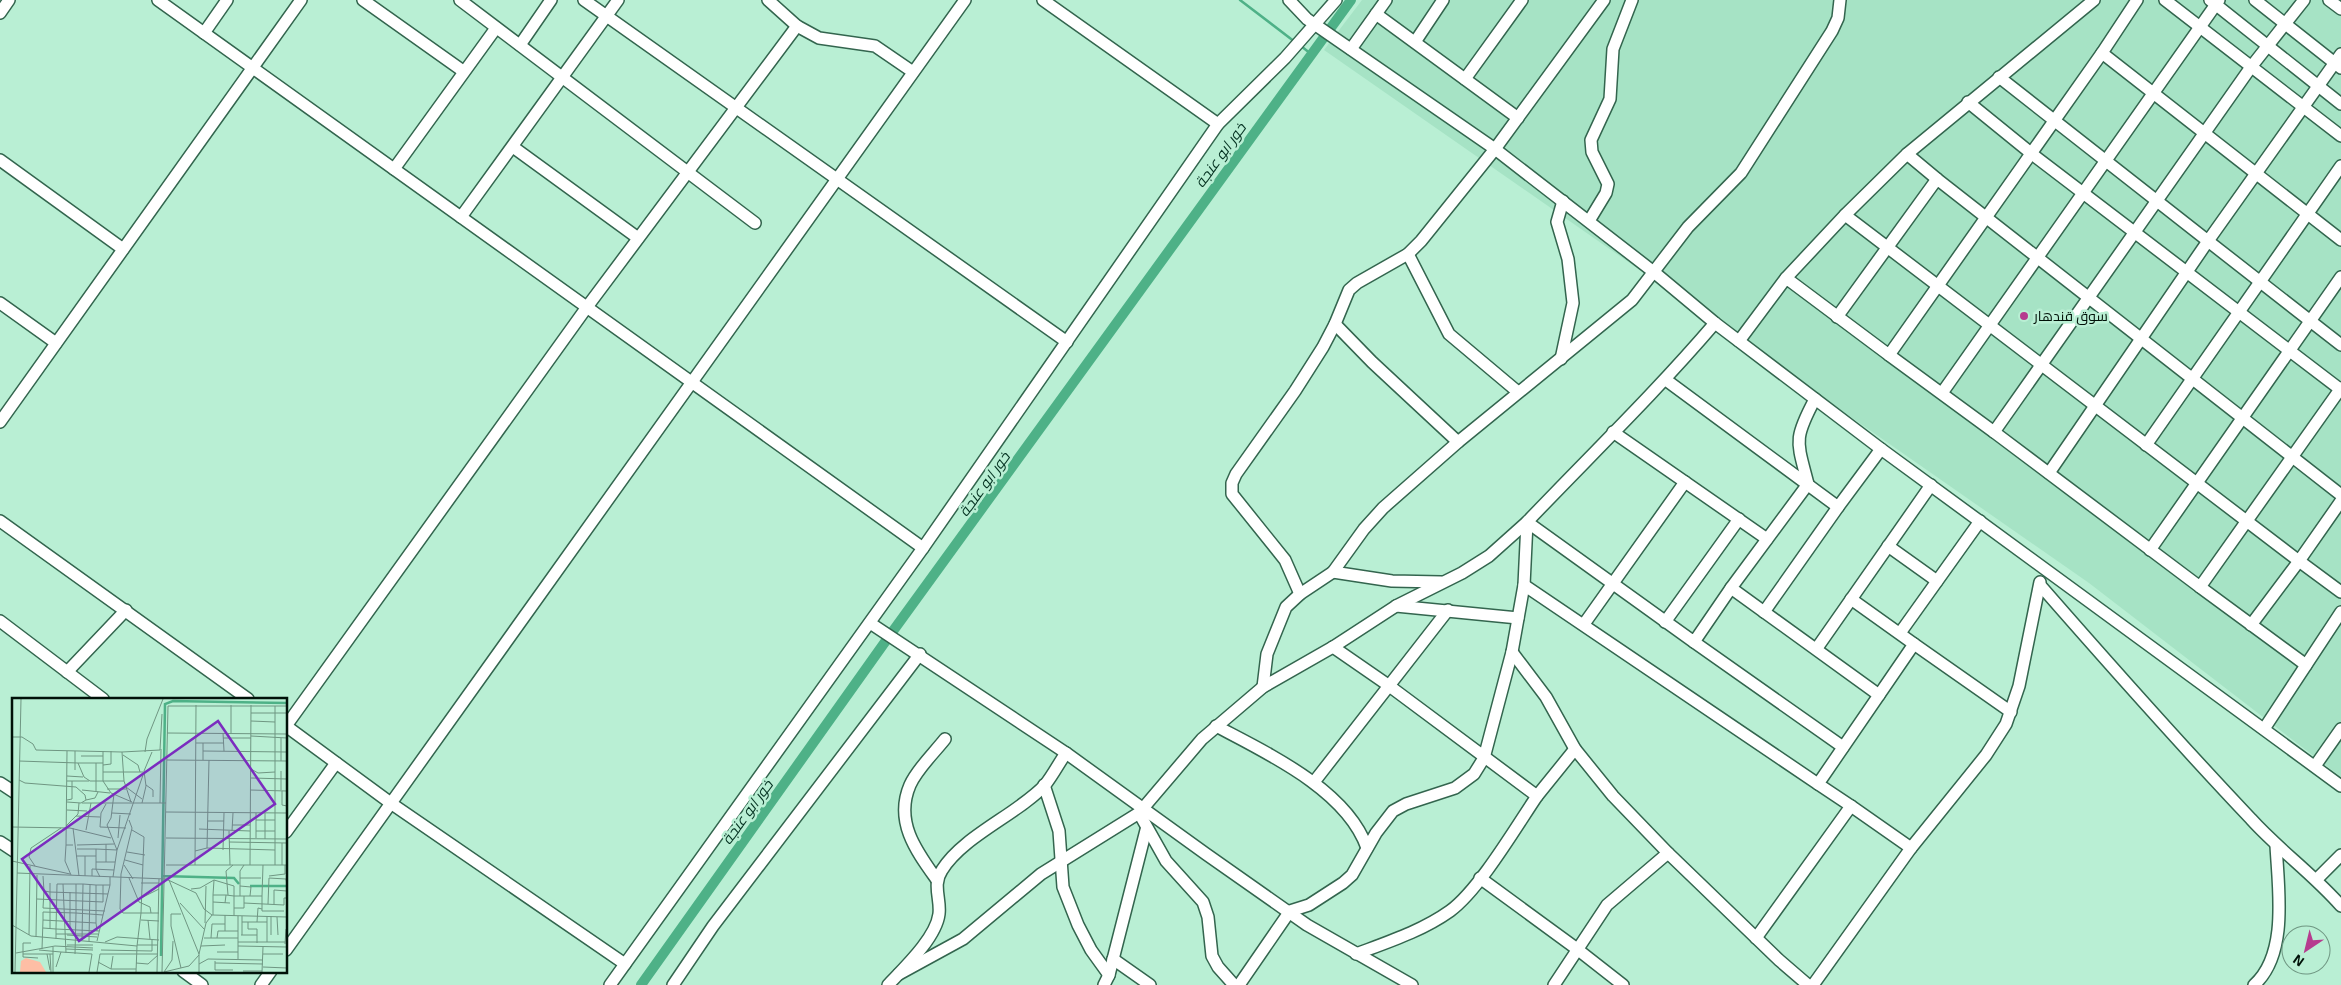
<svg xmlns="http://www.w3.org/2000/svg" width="2341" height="985" font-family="Georgia,Cairo,serif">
  <rect width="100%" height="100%" fill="#b9efd4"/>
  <path fill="#a6e3c5" d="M1362 0H2341V777L2089 583 1324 50Z"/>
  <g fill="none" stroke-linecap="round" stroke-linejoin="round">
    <g stroke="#4eb187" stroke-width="2.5">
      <path d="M1240 0 1295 42"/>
      <path d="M1301 46 1311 54"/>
    </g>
    <path stroke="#4eb187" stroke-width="10" d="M641 985 885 642 1351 0"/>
    <g stroke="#33654e" stroke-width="14">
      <g id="minor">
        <path d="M158 0 923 548"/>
        <path d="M363 0 463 71"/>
        <path d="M460 0 755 223"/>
        <path d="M584 0 1067 342"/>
        <path d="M768 0 797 26 819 38 875 46 913 72"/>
        <path d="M1043 0 1218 124"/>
        <path d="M1289 0 1307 19 1495 149 1655 273 1715 323 1881 449 2341 786"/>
        <path d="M2137 0 2102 53 2341 240"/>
        <path d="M2165 0 2341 136"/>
        <path d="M2210 0 2341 104"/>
        <path d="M2255 0 2341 68"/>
        <path d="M2329 0 2341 9"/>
        <path d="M0 13 9 0"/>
        <path d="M1376 14 1518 118"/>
        <path d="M204 33 227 0"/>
        <path d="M1415 42 1443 0"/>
        <path d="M520 45 551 0"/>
        <path d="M1351 49 1386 0"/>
        <path d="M1999 77 2208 241 2341 54"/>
        <path d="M1465 79 1522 0"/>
        <path d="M1968 102 2032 154 2341 390"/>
        <path d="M513 147 638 238"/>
        <path d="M1907 154 1937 179"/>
        <path d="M0 160 123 249"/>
        <path d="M394 169 496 28"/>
        <path d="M1845 215 2299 561 2341 501"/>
        <path d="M461 217 618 0"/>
        <path d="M1589 221 1606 193 1608 184 1592 152 1591 140 1610 99 1613 49 1632 0"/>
        <path d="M1408 254 1449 334 1518 392"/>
        <path d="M1786 278 1845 215 1907 154 2094 0"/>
        <path d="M0 303 56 343"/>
        <path d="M1837 317 1937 179 2341 495"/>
        <path d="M1335 324 1372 362 1458 442"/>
        <path d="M1739 341 1786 278 1889 355 2102 53"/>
        <path d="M1889 355 1994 432 2251 67 2304 0"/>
        <path d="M1561 359 1573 303 1568 259 1557 222 1563 201"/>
        <path d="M1666 380 1838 507 1881 449"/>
        <path d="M1942 393 2219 0"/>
        <path d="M0 422 301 0"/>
        <path d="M1613 432 1767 539"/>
        <path d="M1994 432 2200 587 2341 388"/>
        <path d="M2146 445 2341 166"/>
        <path d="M2049 473 2208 241 2341 345"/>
        <path d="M1808 484 1731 588 1879 695"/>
        <path d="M1808 484C1797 441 1793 440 1815 399"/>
        <path d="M0 521 248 699"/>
        <path d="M1888 546 1937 581"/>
        <path d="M2150 550 2341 277"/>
        <path d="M1333 572 1392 581 1441 582"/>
        <path d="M1524 585 1818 784"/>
        <path d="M2040 585C2109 664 2179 743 2251 819 2279 850 2313 874 2341 906"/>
        <path d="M2200 587 2306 665"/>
        <path d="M1300 594 1285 560 1232 494V483L1236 474 1295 391 1323 347 1335 324 1349 290 1357 283 1408 254 1421 241 1495 149 1604 0"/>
        <path d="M1396 606 1518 618"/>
        <path d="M1764 612 1838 507"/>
        <path d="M0 621 103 699"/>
        <path d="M1665 622 1739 519"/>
        <path d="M870 623 1066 753 1206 854 1307 925 1412 985"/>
        <path d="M1584 624 1685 482"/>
        <path d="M2251 625 2299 561 2341 592"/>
        <path d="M1900 633 1980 521"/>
        <path d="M1694 642 1843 747"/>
        <path d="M1914 644 2011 712"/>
        <path d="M1333 647 1388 685 1537 796C1516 827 1479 890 1450 911 1422 931 1388 942 1356 954"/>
        <path d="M1817 648 1931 485"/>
        <path d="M1512 652 1546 697 1575 749 1613 796 1668 853 1779 960 1808 985"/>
        <path d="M67 672 126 610"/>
        <path d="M1263 687 1267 654 1286 607 1300 594 1333 572 1364 529 1383 508 1458 442 1632 300 1688 227 1741 173 1832 31 1838 18 1840 0"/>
        <path d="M286 726 587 307 797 26"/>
        <path d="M286 726 392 804 625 964"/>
        <path d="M1216 726C1267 753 1347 790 1367 848"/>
        <path d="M2264 729 2341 612"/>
        <path d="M2315 766 2341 729"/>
        <path d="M1314 782 1448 610"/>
        <path d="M0 783 14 792"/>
        <path d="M1044 785 1059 831 1063 887 1078 925 1091 950 1109 975"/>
        <path d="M1537 796 1575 749"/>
        <path d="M1851 806 1911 848 1986 755 2006 724 2019 686 2040 582"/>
        <path d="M1139 813 1166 861 1203 902 1208 917 1212 956 1218 967 1234 985"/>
        <path d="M286 832 336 763"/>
        <path d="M0 842 14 851"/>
        <path d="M1480 878 1577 949 1623 985"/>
        <path d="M2317 879 2341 855"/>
        <path d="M937 880C917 852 894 822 910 785 917 769 934 753 945 739"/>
        <path d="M1756 938 1851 806 1818 784 1914 644 1851 599"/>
        <path d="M286 950 965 0"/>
        <path d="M1113 959 1150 985"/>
        <path d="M183 971 202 985"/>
        <path d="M899 974 963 939 1041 874 1139 813 1202 739 1263 687 1333 647 1396 606 1462 573 1489 556 1527 522 1694 642 1731 588"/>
        <path d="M261 985 271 971"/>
        <path d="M610 985 923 548 1218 124 1285 58 1336 0"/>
        <path d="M673 985 713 926 920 654"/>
        <path d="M888 985C904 968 936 938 939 914 941 899 932 885 942 870 963 836 1018 814 1045 785 1053 775 1059 763 1066 753"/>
        <path d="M1104 985 1109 975 1146 830"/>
        <path d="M1239 985 1290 911 1309 905 1343 883 1352 875 1376 833 1393 811 1406 804 1455 788 1474 774 1484 758 1512 652 1524 585 1527 522C1590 456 1656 392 1715 323"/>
        <path d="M1554 985 1607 905 1668 853"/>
        <path d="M1813 985 1911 848"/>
        <path d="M2254 985C2289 954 2278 887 2276 845"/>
      </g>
    </g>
    <use href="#minor" stroke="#fff" stroke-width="11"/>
  </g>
  <circle fill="#b63c8f" stroke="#b9efd4" stroke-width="2" cx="2024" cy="316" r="5"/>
  <g text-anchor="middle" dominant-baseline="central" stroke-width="5" stroke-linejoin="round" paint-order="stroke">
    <g font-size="14" fill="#001108" stroke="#b9efd4" text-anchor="start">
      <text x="2034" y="316">سوق قندهار</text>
    </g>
    <g font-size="15" font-style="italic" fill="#043221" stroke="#b9efd4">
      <text transform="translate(1220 155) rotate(-54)">خور ابو عنجة</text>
      <text transform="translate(984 484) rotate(-54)">خور ابو عنجة</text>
      <text transform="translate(747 812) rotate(-54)">خور ابو عنجة</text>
    </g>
  </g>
  <g transform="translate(12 698)">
    <rect width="275" height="275" fill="#b9efd4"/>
    <path d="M14 260 28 264 34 274H8L9 263Z" fill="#febea5"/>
    <path fill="none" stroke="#4eb187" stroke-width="2.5" d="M150 178 222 180 227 186M238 188H274M149 258 153 6 161 3 275 5"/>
    <path fill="none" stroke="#6f9682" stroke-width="1" d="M239 15H275M239 23 263 24M155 35 275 36M211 35 212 53M219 35V7M239 38 275 40M0 39H10L21 46 24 52 110 54M211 40H239M184 45H212M63 53V72M191 53 275 54M133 54 135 41 151 1M111 57 126 67 128 74M69 58H91M155 62 275 63M191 62V45M7 63 66 65 72 79 78 83H91V53M269 63V40M66 65H84M91 67 99 66V53M239 71 246 75 263 74M269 73V92M91 74H131M55 78 71 79M239 80 275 81M7 82 13 85 64 89 73 97 74 102 69 105 55 104M55 83H77M112 83H91L99 95 120 104M134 87 141 92V99M114 89 130 101M95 91H114M70 92 98 95M238 92 275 93M84 93V65H91M270 93V107L275 108M55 102 60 101V83M74 102 83 100 86 94M119 104 112 83 110 54 148 52 150 16M70 105H154M130 105 134 88 132 73 140 54M148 105 149 51M94 106 89 115 88 129 114 130M55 112 75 113M154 114 275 115M100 115 119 116M64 118 88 119M117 122 120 130 109 176 108 211 111 215H129L125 248M244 122H263M196 123H212M220 127H238M54 128 66 116 67 105M0 129 58 130 99 140M61 130 67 178M187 131 238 133M74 132 79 105M120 132 132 139 129 215H147M217 133 218 167M220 133 221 115M244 133H263M106 140 108 117M154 140 275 141M244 140V115M253 141V115M217 144 275 145M270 145V167M54 147 55 53M65 147 102 146M195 150 197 62M65 151H84M211 152 212 115M183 153 195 150 263 152M115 154 133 157M65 158H84V171L88 179M84 158V151L105 152 131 77M113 162 131 167M0 163 58 176M84 164H103M94 164V146M112 167 121 181M154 167H275M183 167 184 7M238 167 239 7M263 167V8M23 168 17 159 19 150 49 130M5 175 154 181 184 195 192 211 200 217 275 219M59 177 53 163 54 147H61M31 178 32 193M73 178V158M80 178V171L102 172M257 178 273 176V167M101 179 105 152 95 127 99 120 102 96M117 180 127 204 138 209 139 215M228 180H249M157 182 187 256M129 185H147M51 186 54 255M71 186H45L44 231 87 233M228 188 239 189 238 198M179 191 188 190 202 182M58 194V231M201 197 202 182 222 188V198L214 197 213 205M216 197 214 173 221 167M228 198V173L232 167M232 198H250V213H272M250 198 251 167M129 200 147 191M25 201 91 204V187M201 204V197H214M168 205 192 231M232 205 272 207V200H275M256 206 257 180 274 181 275 187M262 206V192L275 193M31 210 93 213M31 210 32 193 38 194V185M222 210H232V198H222V218M169 216H159V228L169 270M201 217V204L218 205M265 219 266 237M31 222V214L64 215V186M129 222 147 223M136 222 138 241M230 224H255M236 224V231H245V245M245 224 246 210 250 211M84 225V187H98V179M193 225 194 188M0 227 19 238 125 248 124 274M31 230 44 231V241M38 231V194L96 196M213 233V217M44 236H86M17 237 18 168M55 237 85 239M229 237H245M230 237V218M259 237V218M24 239 25 177M192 240H226M199 240 200 226H213M205 240 206 233H226M70 242 71 186 84 187M77 243 78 187M85 243 98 187M93 244 105 239 147 242M226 244H273M255 244V218M19 245H11V259L26 260M273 246 274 231M55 247H81M125 247H146M189 248 213 247M226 248 275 249M30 251 31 222 84 225 85 233M54 251 81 252M27 252 49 254M89 252 140 253V242M205 254H226M4 255 43 248 81 250M11 256H41M35 256 38 272M38 256 39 274M63 256 64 215 91 217M124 256H146M251 256H271M226 261V218M203 263V272H221M86 264 99 271 101 258M124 265 136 266 146 257M203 265 251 266M187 266 196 261 251 262M44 269 49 254 80 256 77 274M251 269 275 270M99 271H124M231 273H250M3 274 9 1M41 274V249M85 274 88 256H124M145 274 147 181M150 274 156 8H275M152 274 177 268 187 257M152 274 160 262 161 243M187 274V256L194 225 200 217M250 274 251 249"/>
    <path fill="#7b2cbf" fill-opacity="0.15" stroke="#7b2cbf" stroke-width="2.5" d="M206 23 263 106 67 243 10 161Z"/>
    <rect width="275" height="275" fill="none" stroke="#001108" stroke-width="2.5"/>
  </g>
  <g transform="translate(2306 950) rotate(215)"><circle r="24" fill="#b9efd4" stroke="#6f9682"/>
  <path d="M0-4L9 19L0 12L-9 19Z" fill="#b63c8f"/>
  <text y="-8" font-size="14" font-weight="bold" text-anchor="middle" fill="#001108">N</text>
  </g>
</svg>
